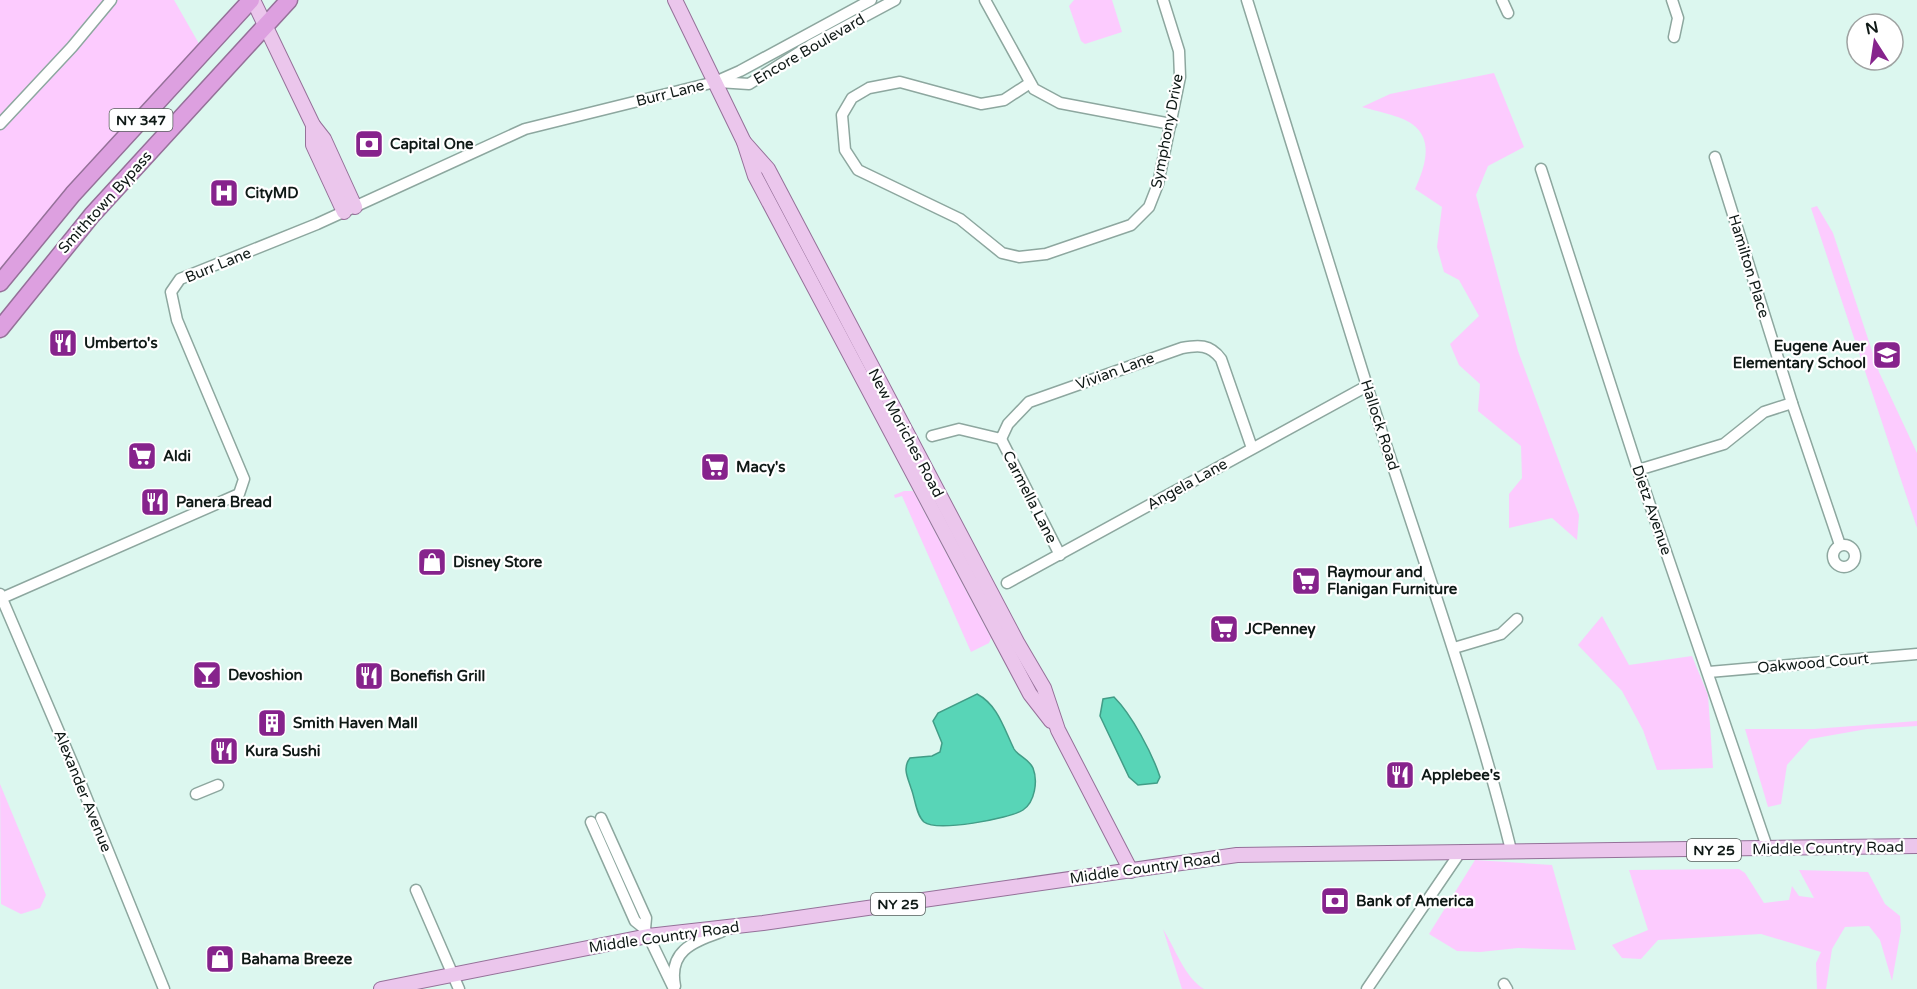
<svg xmlns="http://www.w3.org/2000/svg" width="1917" height="989" font-family="'Varela Round',sans-serif">
  <rect width="100%" height="100%" fill="#dcf7ef"/>
  <g fill="#fccbfe">
    <path d="M0 0H174L202 49 0 284Z"/>
    <path d="M1074 0H1112L1122 32 1085 44 1081 41 1069 6Z"/>
    <path d="M1494 73 1524 147 1488 166 1476 195 1518 351 1579 515 1577 540 1552 518 1509 528V494L1522 478 1521 446 1478 411 1480 384 1459 365 1450 344 1479 316 1459 280 1444 272 1437 247 1442 207 1415 189C1424 169 1435 140 1412 124 1402 116 1375 111 1362 107L1390 94Z"/>
    <path d="M1817 206 1833 233 1879 372 1917 453V528L1811 208Z"/>
    <path d="M904 491H913L991 638 989 643 971 652 902 496 895 498 894 495Z"/>
    <path d="M1602 616 1629 665 1692 656 1708 695 1713 768 1657 770 1643 730 1622 691 1578 645Z"/>
    <path d="M1917 721V726L1867 729 1810 739 1787 765 1781 804 1768 807 1745 729H1814Z"/>
    <path d="M0 784 46 895 40 908 21 914 1 904Z"/>
    <path d="M1475 860 1552 865 1576 950 1518 948 1480 952 1457 951 1429 934Z"/>
    <path d="M1739 869 1745 873 1764 903 1789 900 1792 886 1799 896 1814 898 1799 870 1868 872 1885 904 1900 916 1901 930 1892 981 1880 940 1869 926 1845 927 1832 949 1826 989H1817L1816 963 1821 952 1761 934 1658 940 1641 959 1622 958 1612 945 1648 930 1629 870Z"/>
    <path d="M1163 929C1175 948 1185 978 1204 989H1182Z"/>
  </g>
  <g fill="#58d5b7" stroke="#429d87" stroke-width="1.5">
    <path d="M977 694C998 705 1004 729 1014 749 1018 756 1029 759 1033 768 1038 781 1035 802 1023 810 1009 819 937 832 924 822 916 815 915 798 911 788 908 778 902 768 910 758L932 756 940 752 942 743 933 721 938 713Z"/>
    <path d="M1114 697C1132 715 1152 753 1160 777L1157 783 1138 785 1129 777 1100 716 1103 699Z"/>
  </g>
  <g fill="none" stroke-linecap="round" stroke-linejoin="round">
    <g stroke="#8da79f" stroke-width="13">
      <g id="minor">
        <path d="M985 0 1034 89 1060 103 1171 124"/>
        <path d="M1247 0C1287 129 1326 258 1367 386 1416 541 1472 693 1511 850"/>
        <path d="M1502 0 1508 13"/>
        <path d="M1672 0 1678 18 1674 37"/>
        <path d="M718 82 749 84 811 45 895 0"/>
        <path d="M1030 83 1004 100 981 104 900 82 869 88 852 98 842 115 845 150 858 170 960 219 1002 253 1019 257 1046 254 1131 225 1149 207 1158 184 1180 77 1179 51 1163 0"/>
        <path d="M0 124 72 47 111 0"/>
        <path d="M1715 157 1792 403 1840 545"/>
        <path d="M1541 169 1638 470 1768 850"/>
        <path d="M932 436 959 429 1001 439 1008 424 1029 402 1182 348C1198 345 1210 344 1221 359L1252 448"/>
        <path d="M1001 439 1060 555"/>
        <path d="M1638 470 1724 444 1764 412 1792 403"/>
        <circle cx="1844" cy="556" r="11"/>
        <path d="M1007 583 1367 386"/>
        <path d="M0 594 74 767 164 989"/>
        <path d="M2 598 239 494 244 479 177 320 171 292 180 279 317 224 525 129 715 82 740 71 871 0"/>
        <path d="M1454 648 1501 634 1517 619"/>
        <path d="M1709 672 1917 654"/>
        <path d="M196 794 218 785"/>
        <path d="M601 818 646 918 645 929"/>
        <path d="M591 822 635 921 645 929 674 989"/>
        <path d="M416 890 459 989"/>
        <path d="M1504 984 1507 989"/>
        <path d="M675 986C668 950 694 942 721 932"/>
        <path d="M1367 989 1461 851"/>
      </g>
    </g>
    <g stroke="#957199" stroke-width="16">
      <g id="major">
        <path d="M253 0 313 125 324 139 355 207"/>
        <path d="M675 0 744 142 755 176 1030 694 1051 721"/>
        <path d="M313 125V145L344 212"/>
        <path d="M744 142 768 169 1017 642 1044 688 1058 730 1131 871"/>
        <path d="M381 989 648 936 763 923 1237 855 1917 846"/>
      </g>
    </g>
    <g stroke="#957199" stroke-width="19">
      <g id="highway">
        <path d="M0 283 73 194 251 0"/>
        <path d="M0 329 92 215 289 0"/>
      </g>
    </g>
    <use href="#minor" stroke="#fff" stroke-width="10"/>
    <use href="#major" stroke="#ebc6ec" stroke-width="14"/>
    <use href="#highway" stroke="#dda0e0" stroke-width="16"/>
  </g>
  <defs>
    <g id="bank-square" transform="scale(1.5)"><rect x="-9" y="-9" width="18" height="18" rx="4" fill="#86238c" stroke="#fff"/><path d="M-6-4H6V4H-6ZM0-2.3a2.3 2.3 0 1 0 0 4.6a2.3 2.3 0 1 0 0-4.6Z" fill="#fff"/></g>
    <g id="hospital-square" transform="scale(1.5)"><rect x="-9" y="-9" width="18" height="18" rx="4" fill="#86238c" stroke="#fff"/><path d="M-5-5h3v3.5h4V-5h3V5h-3V1.5h-4V5h-3Z" fill="#fff"/></g>
    <g id="restaurant-square" transform="scale(1.5)"><rect x="-9" y="-9" width="18" height="18" rx="4" fill="#86238c" stroke="#fff"/><path d="M-5-6h1v4h1v-4h1v4h1v-4h1v5L-1.5 .5V6h-2V.5L-5-1ZM5-6V6H3V1.5H1.5Q1.5-4 5-6Z" fill="#fff"/></g>
    <g id="school-square" transform="scale(1.5)"><rect x="-9" y="-9" width="18" height="18" rx="4" fill="#86238c" stroke="#fff"/><path d="M0-5L7-2L0 1L-7-2ZM-4 1L0 2.5L4 1V4Q0 6-4 4Z" fill="#fff"/></g>
    <g id="supermarket-square" transform="scale(1.5)"><rect x="-9" y="-9" width="18" height="18" rx="4" fill="#86238c" stroke="#fff"/><path d="M-6-5.5h2.5l.6 2H6L4.5 2H-2.5L-4.4-4H-6ZM-1.5 3.2a1.3 1.3 0 1 0 .1 0ZM3 3.2a1.3 1.3 0 1 0 .1 0Z" fill="#fff"/></g>
    <g id="shop-square" transform="scale(1.5)"><rect x="-9" y="-9" width="18" height="18" rx="4" fill="#86238c" stroke="#fff"/><path d="M-5-2.5h2.3a2.7 3.5 0 0 1 5.4 0H5L5.5 6h-11ZM-1.5-2.5h3a1.5 2.3 0 0 0-3 0Z" fill="#fff"/></g>
    <g id="bar-square" transform="scale(1.5)"><rect x="-9" y="-9" width="18" height="18" rx="4" fill="#86238c" stroke="#fff"/><path d="M-6-5H6L.8 .8V4.5H3.5V6h-7V4.5H-.8V.8Z" fill="#fff"/></g>
    <g id="building-square" transform="scale(1.5)"><rect x="-9" y="-9" width="18" height="18" rx="4" fill="#86238c" stroke="#fff"/><path d="M-4-6H4V6H1V3H-1V6H-4ZM-2.5-4.3h1.7v1.8h-1.7ZM.8-4.3h1.7v1.8H.8ZM-2.5-1h1.7V.8h-1.7ZM.8-1h1.7V.8H.8Z" fill="#fff"/></g>
  </defs>
  <g fill-rule="evenodd">
    <use href="#bank-square" x="369" y="144"/>
    <use href="#hospital-square" x="224" y="193"/>
    <use href="#restaurant-square" x="63" y="343"/>
    <use href="#school-square" x="1887" y="355"/>
    <use href="#supermarket-square" x="142" y="456"/>
    <use href="#supermarket-square" x="715" y="467"/>
    <use href="#restaurant-square" x="155" y="502"/>
    <use href="#shop-square" x="432" y="562"/>
    <use href="#supermarket-square" x="1306" y="581"/>
    <use href="#supermarket-square" x="1224" y="629"/>
    <use href="#bar-square" x="207" y="675"/>
    <use href="#restaurant-square" x="369" y="676"/>
    <use href="#building-square" x="272" y="723"/>
    <use href="#restaurant-square" x="224" y="751"/>
    <use href="#restaurant-square" x="1400" y="775"/>
    <use href="#bank-square" x="1335" y="901"/>
    <use href="#shop-square" x="220" y="959"/>
  </g>
  <g text-anchor="middle" dominant-baseline="central" stroke-width="4.5" stroke-linejoin="round" paint-order="stroke">
    <g fill="#fff" stroke="#575e5c" stroke-width="1.5">
      <rect x="109.5" y="109" width="63" height="22" rx="4.5"/>
      <rect x="1687" y="839" width="54" height="22" rx="4.5"/>
      <rect x="871" y="893" width="54" height="22" rx="4.5"/>
    </g>
    <g font-size="14" font-weight="bold" fill="#0f1916">
      <text x="141" y="120">NY 347</text>
      <text x="1714" y="850">NY 25</text>
      <text x="898" y="904">NY 25</text>
    </g>
    <g font-size="15" fill="#0f1916" stroke="#fff">
      <text transform="translate(809 49) rotate(-30)">Encore Boulevard</text>
      <text transform="translate(670 93) rotate(-14)">Burr Lane</text>
      <text transform="translate(1167 131) rotate(-79)">Symphony Drive</text>
      <text transform="translate(105 202) rotate(-48)">Smithtown Bypass</text>
      <text transform="translate(218 265) rotate(-22)">Burr Lane</text>
      <text transform="translate(1749 266) rotate(73)">Hamilton Place</text>
      <text transform="translate(1115 371) rotate(-20)">Vivian Lane</text>
      <text transform="translate(1380 425) rotate(72)">Hallock Road</text>
      <text transform="translate(906 433) rotate(62)">New Moriches Road</text>
      <text transform="translate(1187 484) rotate(-29)">Angela Lane</text>
      <text transform="translate(1030 497) rotate(63)">Carmella Lane</text>
      <text transform="translate(1652 510) rotate(71)">Dietz Avenue</text>
      <text transform="translate(1813 663) rotate(-5)">Oakwood Court</text>
      <text transform="translate(83 791) rotate(68)">Alexander Avenue</text>
      <text transform="translate(1828 848) rotate(-1)">Middle Country Road</text>
      <text transform="translate(1145 868) rotate(-8)">Middle Country Road</text>
      <text transform="translate(664 937) rotate(-8)">Middle Country Road</text>
    </g>
    <g font-size="15" font-weight="bold" fill="#0f1916" stroke="#fff" text-anchor="start">
      <text x="390" y="144">Capital One</text>
      <text x="245" y="193">CityMD</text>
      <text x="84" y="343">Umberto's</text>
      <text x="1866" y="346" text-anchor="end">Eugene Auer<tspan x="1866" dy="17">Elementary School</tspan></text>
      <text x="163" y="456">Aldi</text>
      <text x="736" y="467">Macy's</text>
      <text x="176" y="502">Panera Bread</text>
      <text x="453" y="562">Disney Store</text>
      <text x="1327" y="572">Raymour and<tspan x="1327" dy="17">Flanigan Furniture</tspan></text>
      <text x="1245" y="629">JCPenney</text>
      <text x="228" y="675">Devoshion</text>
      <text x="390" y="676">Bonefish Grill</text>
      <text x="293" y="723">Smith Haven Mall</text>
      <text x="245" y="751">Kura Sushi</text>
      <text x="1421" y="775">Applebee's</text>
      <text x="1356" y="901">Bank of America</text>
      <text x="241" y="959">Bahama Breeze</text>
    </g>
  </g>
  <g transform="translate(1875 42) rotate(348)"><circle r="28" fill="#ffffff" stroke="#9fa3a2" stroke-width="1.5"/>
  <path d="M0-4.5L10 22L0 15L-10 22Z" fill="#86238c"/>
  <text y="-9" font-size="16" font-weight="bold" text-anchor="middle" fill="#0f1916">N</text>
  </g>
</svg>
